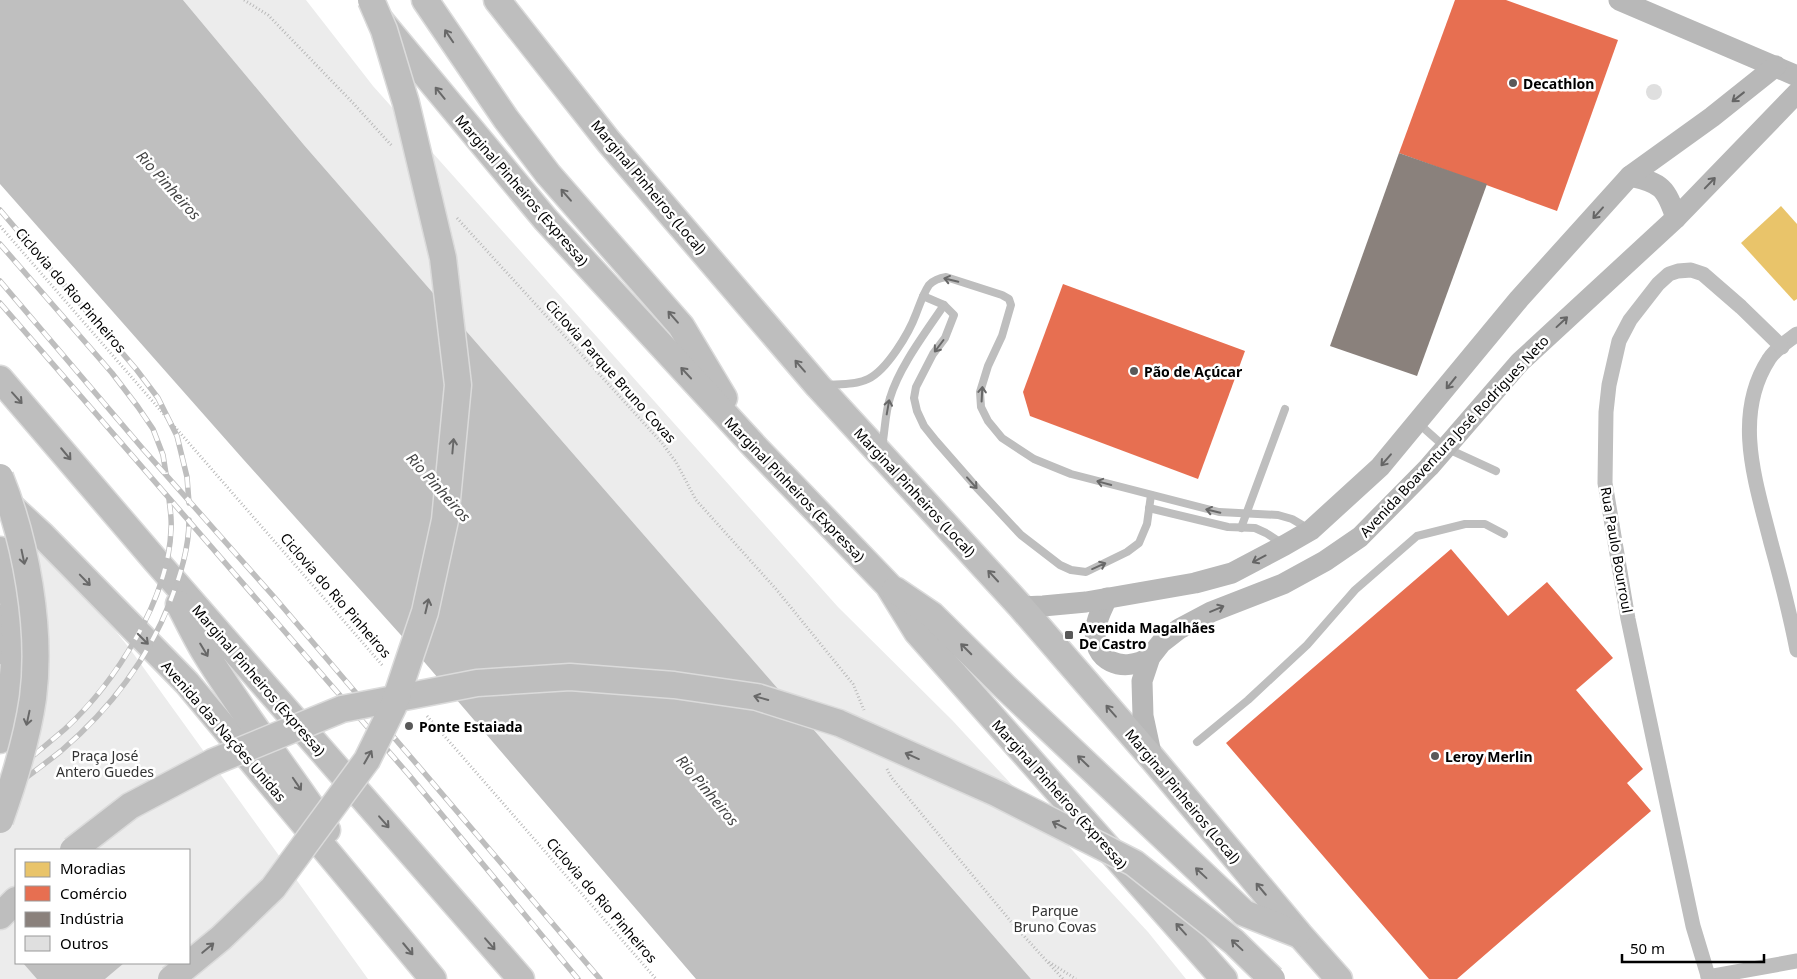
<svg xmlns="http://www.w3.org/2000/svg" width="1797" height="979" font-family="'Noto Sans',sans-serif">
  <rect width="100%" height="100%" fill="#fff"/>
  <g fill="#ececec" fill-rule="evenodd">
    <path d="M183 0H306L373 86 838 607 952 720 1148 932 1186 979H1031L304 145Z"/>
    <path d="M44 542 130 649 368 979H0V801L21 740 30 543ZM16 850H189V963H16Z"/>
  </g>
  <g fill="#bfbfbf">
    <path d="M0 0H183L304 145 1031 979H696L408 643 243 459 0 184Z"/>
    <path d="M23 963H124L105 979H37Z"/>
  </g>
  <path fill="#e9c46a" d="M1781 206 1797 224V299L1794 301 1741 243Z"/>
  <g fill="#e76f51">
    <path d="M1455 0H1506L1618 40 1557 211 1399 153Z"/>
    <path d="M1063 284 1245 351 1198 479 1030 416 1023 392Z"/>
    <path d="M1451 549 1508 616 1547 582 1613 658 1576 690 1643 769 1627 783 1651 811 1457 979H1429L1226 743Z"/>
  </g>
  <path fill="#8a817c" d="M1399 153 1487 184 1417 376 1330 346Z"/>
  <circle fill="#dfdfdf" cx="1654" cy="92" r="8"/>
  <g fill="none" stroke-linecap="round" stroke-linejoin="round">
    <g stroke="#dbdbdb" stroke-width="26">
      <path id="primary" d="M0 617 7 654"/>
    </g>
    <g stroke="#dbdbdb" stroke-width="29">
      <g id="highway">
        <path d="M425 0 506 119 548 174 681 326 724 398"/>
        <path d="M497 0 609 142 818 386 1021 607 1152 758 1300 935 1339 979"/>
        <path d="M380 20 546 220 755 447 888 585 917 632 1224 979"/>
        <path d="M0 379 156 561 521 979"/>
        <path d="M4 500 42 535 187 683 433 979"/>
        <path d="M0 550C23 606 17 683 0 740"/>
        <path d="M895 590 932 615 1006 688 1244 913 1297 934"/>
        <path d="M179 604C187 619 195 636 204 651 242 713 287 770 327 830"/>
        <path d="M0 916 16 900"/>
      </g>
    </g>
    <g stroke="#b9b9b9" stroke-width="3" stroke-dasharray="1 2.5" stroke-linecap="butt">
      <path d="M244 0 268 15 353 103 392 146"/>
      <path d="M457 218 662 443 676 462 696 500 776 589 853 684 864 710"/>
      <path d="M0 226 383 666"/>
      <path d="M427 716 656 979"/>
      <path d="M887 769 891 777 1013 924 1063 979"/>
      <path d="M1049 962 1076 979"/>
    </g>
    <g stroke="#bebebe" stroke-width="8">
      <path d="M923 296 944 305 954 315 945 338 933 354 916 387 914 398 917 411 924 426 936 441 978 489 1021 535 1060 565 1071 570 1086 572 1127 552 1139 543 1147 524 1151 495"/>
      <path d="M826 385C839 384 856 385 868 379 887 370 909 333 916 314 920 304 923 294 929 285 934 280 939 278 946 277L1002 295 1009 299 1011 305 1002 336 988 366 980 392 981 407 988 421 1002 438 1034 459 1071 474 1219 512 1278 515 1292 519 1309 529"/>
      <path d="M1418 423 1446 448 1496 471"/>
      <path d="M882 447C885 431 885 413 890 398 899 367 926 332 944 305"/>
      <path d="M1149 508 1228 527 1255 528 1266 533 1283 544"/>
      <path d="M1241 528 1285 409"/>
      <path d="M1197 742 1248 700 1307 645 1355 590 1417 536 1465 524H1485L1504 534"/>
    </g>
    <g stroke="#bebebe" stroke-width="15">
      <path d="M1797 334C1788 341 1775 349 1769 359 1732 416 1756 483 1771 543 1781 579 1790 614 1797 650"/>
      <path d="M1708 977 1797 961"/>
      <path d="M1709 979 1693 926 1628 619 1605 483 1606 412 1609 385 1619 341 1630 320 1658 284 1669 274 1678 271 1691 270 1703 274 1741 307 1782 347"/>
    </g>
    <g stroke="#b8b8b8" stroke-width="21">
      <path d="M1619 0 1797 76"/>
      <path d="M1630 176C1662 183 1666 188 1676 218"/>
      <path d="M1107 598C1103 607 1097 618 1096 627 1090 662 1124 674 1150 657"/>
      <path d="M1021 607 1043 606 1086 602 1195 583 1232 573 1285 545 1311 530 1380 467 1519 299 1630 176 1712 117 1776 66"/>
      <path d="M1152 758 1143 716 1142 681 1150 657 1161 643 1179 629 1211 612 1283 584 1325 561 1360 537 1429 467 1520 362 1676 218 1797 93"/>
    </g>
    <use href="#primary" stroke="#bebebe" stroke-width="24"/>
    <use href="#highway" stroke="#bebebe" stroke-width="26"/>
    <g stroke="#bebebe" stroke-width="5.5">
      <g id="rail">
        <path d="M0 210 136 369 158 398 177 436 187 477 189 503"/>
        <path d="M0 244 112 373 138 407 153 429 163 455 166 474"/>
        <path d="M0 281 143 449 275 598 600 979"/>
        <path d="M0 303 409 775 578 979"/>
        <path d="M0 782C22 765 44 747 65 729 115 683 169 599 171 529 172 519 170 509 169 499"/>
        <path d="M0 797C20 782 41 767 61 751 109 710 147 661 170 602 180 576 189 549 189 520"/>
      </g>
    </g>
    <use href="#rail" stroke="#fff" stroke-width="4" stroke-dasharray="11" stroke-linecap="butt"/>
    <g stroke="#dbdbdb" stroke-width="29" stroke-linecap="butt">
      <g id="highway-bridge">
        <path d="M0 477C26 541 42 629 33 698 27 740 14 781 0 820"/>
        <path d="M73 850 130 806 213 762 342 709 477 683 570 677 674 685 757 697 839 723 996 793 1134 863 1234 942 1272 979"/>
        <path d="M171 979 221 938 273 888 367 760 393 707 425 612 445 520 458 385 443 258 406 103 384 30 371 0"/>
      </g>
    </g>
    <use href="#highway-bridge" stroke="#bebebe" stroke-width="26"/>
  </g>
  <defs><path id="oneway-shaft" d="M-6 0H5M1.5-3L5.5 0L1.5 3" fill="none" stroke-width="1.6" stroke-linecap="round" stroke-linejoin="round" transform="scale(1.25)"/></defs>
  <g stroke="#686868">
    <use href="#oneway-shaft" transform="translate(449 36) rotate(-124)"/>
    <use href="#oneway-shaft" transform="translate(440 93) rotate(-129)"/>
    <use href="#oneway-shaft" transform="translate(566 195) rotate(-131)"/>
    <use href="#oneway-shaft" transform="translate(951 280) rotate(-167)"/>
    <use href="#oneway-shaft" transform="translate(673 317) rotate(-131)"/>
    <use href="#oneway-shaft" transform="translate(939 346) rotate(127)"/>
    <use href="#oneway-shaft" transform="translate(800 366) rotate(-131)"/>
    <use href="#oneway-shaft" transform="translate(686 373) rotate(-133)"/>
    <use href="#oneway-shaft" transform="translate(982 394) rotate(-87)"/>
    <use href="#oneway-shaft" transform="translate(17 398) rotate(48)"/>
    <use href="#oneway-shaft" transform="translate(888 407) rotate(-80)"/>
    <use href="#oneway-shaft" transform="translate(453 446) rotate(-85)"/>
    <use href="#oneway-shaft" transform="translate(66 454) rotate(50)"/>
    <use href="#oneway-shaft" transform="translate(972 483) rotate(48)"/>
    <use href="#oneway-shaft" transform="translate(1104 483) rotate(-165)"/>
    <use href="#oneway-shaft" transform="translate(1213 511) rotate(-167)"/>
    <use href="#oneway-shaft" transform="translate(23 557) rotate(78)"/>
    <use href="#oneway-shaft" transform="translate(1099 566) rotate(-24)"/>
    <use href="#oneway-shaft" transform="translate(993 576) rotate(-133)"/>
    <use href="#oneway-shaft" transform="translate(85 580) rotate(46)"/>
    <use href="#oneway-shaft" transform="translate(427 606) rotate(-77)"/>
    <use href="#oneway-shaft" transform="translate(143 639) rotate(45)"/>
    <use href="#oneway-shaft" transform="translate(966 649) rotate(-135)"/>
    <use href="#oneway-shaft" transform="translate(204 650) rotate(59)"/>
    <use href="#oneway-shaft" transform="translate(761 698) rotate(-165)"/>
    <use href="#oneway-shaft" transform="translate(1111 711) rotate(-131)"/>
    <use href="#oneway-shaft" transform="translate(28 718) rotate(102)"/>
    <use href="#oneway-shaft" transform="translate(912 756) rotate(-156)"/>
    <use href="#oneway-shaft" transform="translate(368 757) rotate(-60)"/>
    <use href="#oneway-shaft" transform="translate(1083 761) rotate(-136)"/>
    <use href="#oneway-shaft" transform="translate(297 784) rotate(56)"/>
    <use href="#oneway-shaft" transform="translate(384 822) rotate(49)"/>
    <use href="#oneway-shaft" transform="translate(1059 825) rotate(-153)"/>
    <use href="#oneway-shaft" transform="translate(1201 873) rotate(-137)"/>
    <use href="#oneway-shaft" transform="translate(1261 889) rotate(-130)"/>
    <use href="#oneway-shaft" transform="translate(1181 929) rotate(-132)"/>
    <use href="#oneway-shaft" transform="translate(490 944) rotate(49)"/>
    <use href="#oneway-shaft" transform="translate(1237 945) rotate(-137)"/>
    <use href="#oneway-shaft" transform="translate(208 948) rotate(-40)"/>
    <use href="#oneway-shaft" transform="translate(408 949) rotate(50)"/>
  </g>
  <g stroke="#656565">
    <use href="#oneway-shaft" transform="translate(1738 97) rotate(142)"/>
    <use href="#oneway-shaft" transform="translate(1710 183) rotate(-46)"/>
    <use href="#oneway-shaft" transform="translate(1598 213) rotate(132)"/>
    <use href="#oneway-shaft" transform="translate(1562 322) rotate(-43)"/>
    <use href="#oneway-shaft" transform="translate(1451 383) rotate(129)"/>
    <use href="#oneway-shaft" transform="translate(1386 460) rotate(131)"/>
    <use href="#oneway-shaft" transform="translate(1259 559) rotate(152)"/>
    <use href="#oneway-shaft" transform="translate(1217 609) rotate(-23)"/>
  </g>
  <g fill="#595959" stroke="#fff" stroke-width="2">
    <circle cx="1513" cy="83" r="5"/>
    <circle cx="1134" cy="371" r="5"/>
    <rect x="1064" y="630" width="10" height="10" rx="2.5"/>
    <circle cx="409" cy="726" r="5"/>
    <circle cx="1435" cy="756" r="5"/>
  </g>
  <g text-anchor="middle" dominant-baseline="central" stroke-width="5" stroke-linejoin="round" paint-order="stroke">
    <g font-size="14" font-weight="bold" fill="#000" stroke="#fff" text-anchor="start">
      <text x="1523" y="83">Decathlon</text>
      <text x="1144" y="371">Pão de Açúcar</text>
      <text x="1079" y="627">Avenida Magalhães<tspan x="1079" dy="16">De Castro</tspan></text>
      <text x="419" y="726">Ponte Estaiada</text>
      <text x="1445" y="756">Leroy Merlin</text>
    </g>
    <g font-size="14" fill="#000" stroke="#fff">
      <text transform="translate(649 187) rotate(50)">Marginal Pinheiros (Local)</text>
      <text transform="translate(522 190) rotate(49)">Marginal Pinheiros (Expressa)</text>
      <text transform="translate(71 290) rotate(49)">Ciclovia do Rio Pinheiros</text>
      <text transform="translate(611 371) rotate(48)">Ciclovia Parque Bruno Covas</text>
      <text transform="translate(1454 436) rotate(-47)">Avenida Boaventura José Rodrigues Neto</text>
      <text transform="translate(795 489) rotate(46)">Marginal Pinheiros (Expressa)</text>
      <text transform="translate(915 492) rotate(47)">Marginal Pinheiros (Local)</text>
      <text transform="translate(1617 550) rotate(80)">Rua Paulo Bourroul</text>
      <text transform="translate(336 595) rotate(49)">Ciclovia do Rio Pinheiros</text>
      <text transform="translate(259 680) rotate(49)">Marginal Pinheiros (Expressa)</text>
      <text transform="translate(224 731) rotate(49)">Avenida das Nações Unidas</text>
      <text transform="translate(1060 794) rotate(48)">Marginal Pinheiros (Expressa)</text>
      <text transform="translate(1183 796) rotate(50)">Marginal Pinheiros (Local)</text>
      <text transform="translate(602 900) rotate(49)">Ciclovia do Rio Pinheiros</text>
    </g>
    <g font-size="14" fill="#333" stroke="#fff">
      <text x="105" y="755">Praça José<tspan x="105" dy="16">Antero Guedes</tspan></text>
      <text x="1055" y="910">Parque<tspan x="1055" dy="16">Bruno Covas</tspan></text>
    </g>
    <g font-size="15" font-style="italic" fill="#444" stroke="#fff">
      <text transform="translate(169 185) rotate(48)">Rio Pinheiros</text>
      <text transform="translate(439 487) rotate(48)">Rio Pinheiros</text>
      <text transform="translate(708 790) rotate(50)">Rio Pinheiros</text>
    </g>
  </g>
  <rect x="15" y="849" width="175" height="115" fill="#ffffff" stroke="#999999"/>
  <rect x="25" y="862" width="25" height="15" fill="#e9c46a" stroke="#999999"/>
  <text x="60" y="874" font-size="15" fill="#000000">Moradias</text>
  <rect x="25" y="886" width="25" height="15" fill="#e76f51" stroke="#999999"/>
  <text x="60" y="899" font-size="15" fill="#000000">Comércio</text>
  <rect x="25" y="912" width="25" height="15" fill="#8a817c" stroke="#999999"/>
  <text x="60" y="924" font-size="15" fill="#000000">Indústria</text>
  <rect x="25" y="936" width="25" height="15" fill="#dfdfdf" stroke="#999999"/>
  <text x="60" y="949" font-size="15" fill="#000000">Outros</text>
  <path d="M1622 954v8h142v-8" fill="none" stroke="#000000" stroke-width="2.5"/>
  <text x="1630" y="954" font-size="15" fill="#000000" stroke="#ffffff" stroke-width="4" paint-order="stroke">50 m</text>
</svg>
